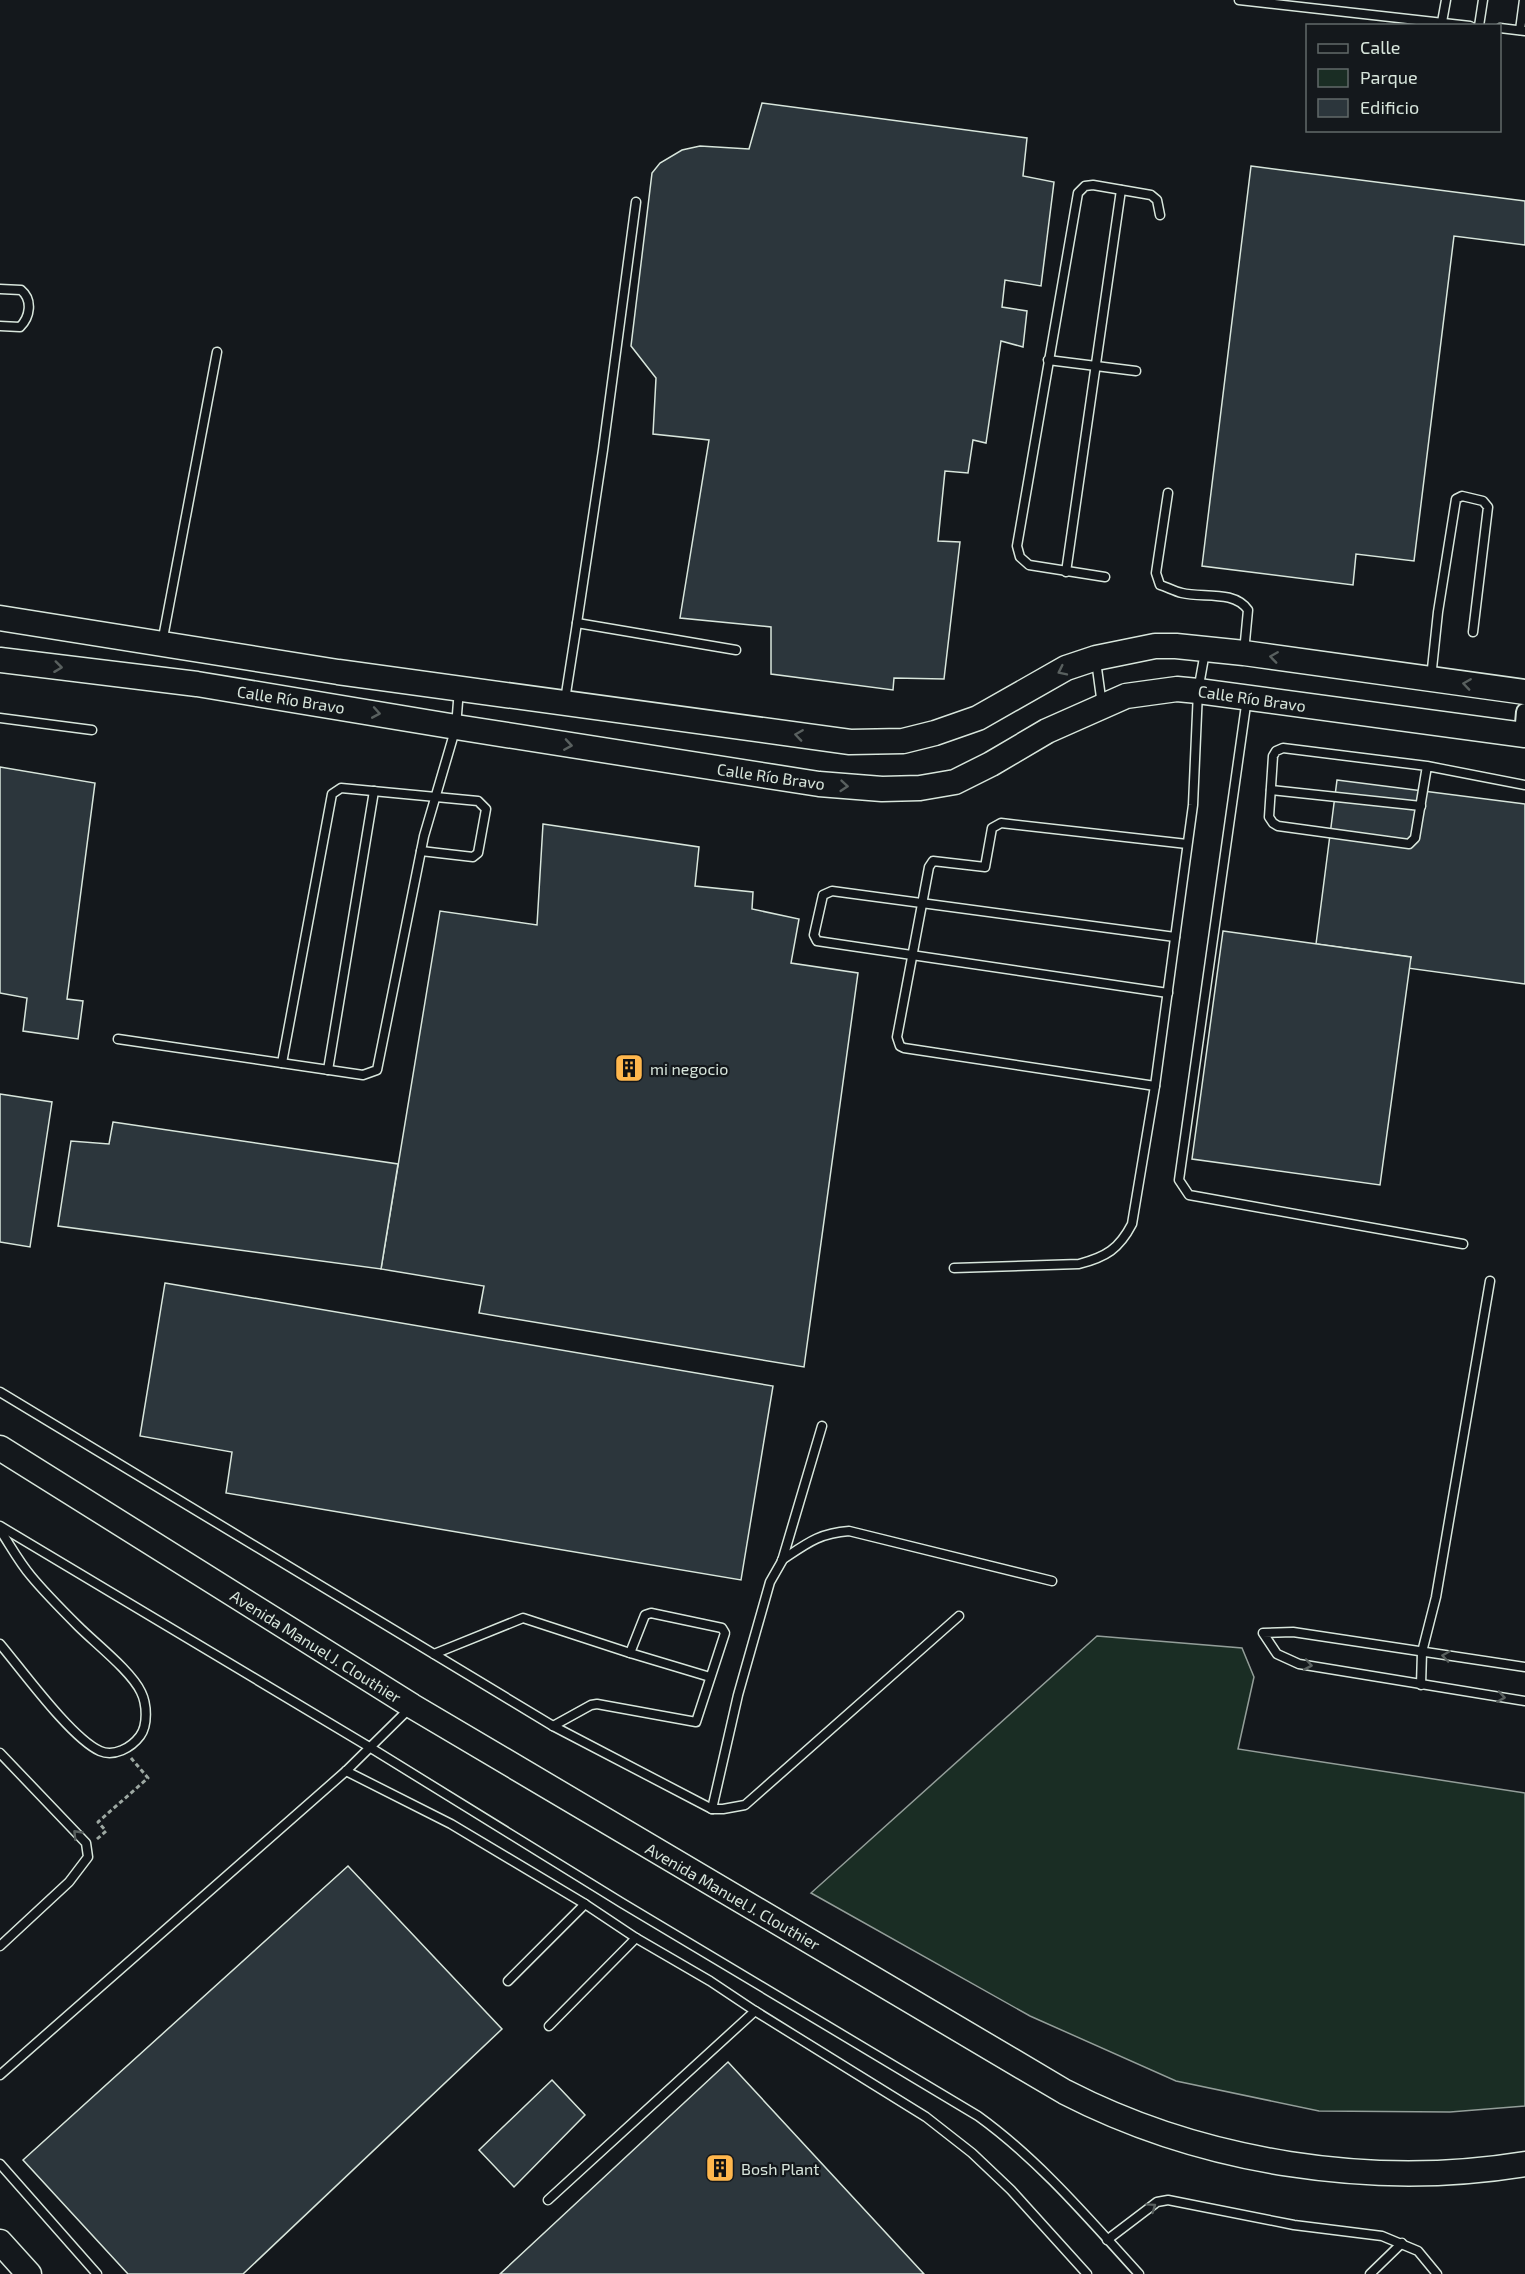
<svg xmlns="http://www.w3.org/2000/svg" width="1525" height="2274" font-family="'Exo 2',sans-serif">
  <rect width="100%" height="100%" fill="#14181c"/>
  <path fill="#1a2d24" stroke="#939e99" stroke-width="1.5" d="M1097 1636 1242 1648 1254 1677 1238 1749 1525 1793V2106L1450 2112 1319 2111 1176 2081 1030 2016 811 1893Z"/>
  <g fill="#2c363c" stroke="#d8e6dc" stroke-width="1.5">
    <path d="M762 103 1027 138 1023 176 1054 182 1041 286 1005 280 1002 307 1027 311 1023 347 1001 341 986 443 973 440 968 473 945 471 938 541 960 542 944 679 894 678 893 690 771 674V627L680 618 709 440 653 434 656 378 631 346 652 173 660 163 682 150 700 146 749 149Z"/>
    <path d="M1251 166 1525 201V245L1454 236 1414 561 1356 554 1353 585 1202 566Z"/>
    <path d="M0 767 95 783 67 999 83 1001 78 1039 23 1031 27 998 0 993Z"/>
    <path d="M1337 780 1525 804V984L1407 968 1411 957 1316 944Z"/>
    <path d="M543 824 699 847 695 886 753 892 752 909 799 919 791 963 858 973 804 1367 479 1313 484 1286 381 1269 440 911 537 925Z"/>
    <path d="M1223 931 1411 957 1380 1185 1192 1159Z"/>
    <path d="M0 1094 52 1102 30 1247 0 1242Z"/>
    <path d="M113 1122 398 1164 381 1269 58 1226 71 1141 109 1144Z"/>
    <path d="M165 1283 773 1386 741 1580 226 1493 232 1452 140 1436Z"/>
    <path d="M348 1866 502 2029 243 2274H128L23 2160Z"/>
    <path d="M728 2062 924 2274H500Z"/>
    <path d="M552 2080 585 2115 514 2187 479 2150Z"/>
  </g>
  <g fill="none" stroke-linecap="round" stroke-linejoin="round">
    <g stroke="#d8e6dc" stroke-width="11">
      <g id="lane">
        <path d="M1239 0 1470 26"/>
        <path d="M1442 22 1446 0"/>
        <path d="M1479 26 1483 0"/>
        <path d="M1500 28 1525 31"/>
        <path d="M1520 30 1524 0"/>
        <path d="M0 289 21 290C33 300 30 317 20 327L0 326"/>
        <path d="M1048 360 1136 371"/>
        <path d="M1168 493 1156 573 1160 585C1167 587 1174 591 1182 593 1203 598 1234 590 1248 610L1244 652"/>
        <path d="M1066 572 1121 190"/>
        <path d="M1105 577 1029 565 1020 557 1017 546 1078 193 1085 186 1093 185 1151 195 1157 200 1160 215"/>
        <path d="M577 623 603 450 636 202"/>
        <path d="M162 643 217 352"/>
        <path d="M1096 661 1102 705"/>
        <path d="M1431 678 1438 612 1456 499 1462 496 1483 501 1488 507 1473 632"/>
        <path d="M1247 698 1179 1180 1189 1195 1463 1244"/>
        <path d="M565 700 577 623 736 650"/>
        <path d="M0 718 92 730"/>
        <path d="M1427 766 1415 838 1409 844 1278 826 1273 823 1269 817 1273 756 1276 751 1283 748 1427 766 1525 785"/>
        <path d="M1271 790 1421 806"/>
        <path d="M1168 993 817 941 814 935 823 895 832 891 1175 937"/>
        <path d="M118 1039 363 1075 377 1070 424 836 456 727 459 689"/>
        <path d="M282 1063 332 794 341 788 478 801 486 809 478 853 473 857 421 851"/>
        <path d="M328 1070 374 791"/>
        <path d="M1155 1086 904 1048 900 1046 897 1037 929 867 933 861 985 867 992 828 1001 823 1187 844"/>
        <path d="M954 1268 1079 1264C1106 1257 1119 1249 1132 1224L1155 1086 1193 805 1198 691 1205 652"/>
        <path d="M0 1392 553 1726 712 1809H723L745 1805 959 1616"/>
        <path d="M0 1526 371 1748 622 1903 978 2116C1039 2160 1089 2219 1139 2274"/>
        <path d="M0 1530C10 1545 19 1562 31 1576 45 1593 62 1610 78 1626 96 1644 131 1671 141 1692 147 1704 148 1725 140 1736 131 1748 114 1757 100 1751 71 1738 22 1670 0 1644"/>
        <path d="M782 1560C806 1544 819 1533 849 1531L1052 1581"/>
        <path d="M434 1654 523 1618 630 1653 710 1677"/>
        <path d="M1525 1667 1293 1632 1263 1633 1277 1654 1299 1664 1525 1701"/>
        <path d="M1421 1685 1422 1652 1436 1597 1490 1281"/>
        <path d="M553 1726 591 1705 597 1704 696 1722 725 1633 722 1628 651 1613 645 1615 630 1653"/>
        <path d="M0 1753 86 1843 88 1857 69 1882 0 1946"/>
        <path d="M346 1771 451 1824 585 1904 636 1938 710 1981 755 2011 926 2117 972 2153 1011 2190 1087 2274"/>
        <path d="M712 1809 738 1695 770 1582 782 1561 822 1426"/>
        <path d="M508 1981 585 1904"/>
        <path d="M549 2026 636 1938"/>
        <path d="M0 2075 346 1771 411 1707"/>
        <path d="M0 2164 97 2274"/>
        <path d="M548 2200 755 2011"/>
        <path d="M1107 2240 1157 2202 1168 2200 1294 2225 1382 2236 1418 2251 1437 2274"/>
        <path d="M1370 2274 1402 2243"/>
      </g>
    </g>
    <g stroke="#d8e6dc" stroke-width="20">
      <path id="street" d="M1523 735 1525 712"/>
    </g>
    <g stroke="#d8e6dc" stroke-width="27">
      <g id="secondary">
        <path d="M0 618 338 672 850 742 903 741 935 733 978 718 1066 668 1096 658 1155 646H1176L1244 653 1525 692"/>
        <path d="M0 660 197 684 456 727 819 784 882 789 920 788 955 782 991 764 1047 731 1126 696 1177 689 1198 691 1525 735"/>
        <path d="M0 1448 412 1706 1065 2092C1203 2163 1372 2189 1525 2164"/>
        <path d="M0 2242 29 2274"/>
      </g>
    </g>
    <path stroke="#9da8a2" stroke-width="3" stroke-dasharray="4.5 3" stroke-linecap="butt" d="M97 1839 106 1831 98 1822 148 1778 131 1758"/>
    <use href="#lane" stroke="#14181c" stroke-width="8"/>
    <use href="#street" stroke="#14181c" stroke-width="16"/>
    <use href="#secondary" stroke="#14181c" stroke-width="24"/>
  </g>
  <defs><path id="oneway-chevron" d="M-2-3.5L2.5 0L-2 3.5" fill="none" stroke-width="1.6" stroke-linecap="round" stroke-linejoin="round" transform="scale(1.5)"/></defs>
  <g stroke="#59605f">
    <use href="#oneway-chevron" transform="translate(1274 657) rotate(-172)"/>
    <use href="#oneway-chevron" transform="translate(58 667) rotate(7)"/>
    <use href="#oneway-chevron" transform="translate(1062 671) rotate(154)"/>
    <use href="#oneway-chevron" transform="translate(1467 684) rotate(-172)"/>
    <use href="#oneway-chevron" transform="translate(376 713) rotate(10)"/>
    <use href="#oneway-chevron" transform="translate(799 735) rotate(-172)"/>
    <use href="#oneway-chevron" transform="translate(568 745) rotate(9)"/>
    <use href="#oneway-chevron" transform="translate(844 786) rotate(5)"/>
    <use href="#oneway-chevron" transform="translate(1446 1656) rotate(-172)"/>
    <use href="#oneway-chevron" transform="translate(1308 1665) rotate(10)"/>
    <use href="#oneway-chevron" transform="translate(1501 1697) rotate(9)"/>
    <use href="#oneway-chevron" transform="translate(77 1834) rotate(-134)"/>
    <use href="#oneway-chevron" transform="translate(1152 2207) rotate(-35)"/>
  </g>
  <defs>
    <g id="building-square" transform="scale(1.5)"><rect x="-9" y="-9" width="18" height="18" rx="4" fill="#ffb74d" stroke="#14181c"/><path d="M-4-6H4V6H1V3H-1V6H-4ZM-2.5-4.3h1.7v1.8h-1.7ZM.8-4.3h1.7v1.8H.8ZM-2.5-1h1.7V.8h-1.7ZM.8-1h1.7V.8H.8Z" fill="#111"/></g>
  </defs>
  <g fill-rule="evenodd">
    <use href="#building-square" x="629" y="1068"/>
    <use href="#building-square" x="720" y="2168"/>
  </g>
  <g text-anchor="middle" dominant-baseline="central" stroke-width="4.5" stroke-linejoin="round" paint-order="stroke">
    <g font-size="16" fill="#d8e6dc" stroke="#14181c">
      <text transform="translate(1252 698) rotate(8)">Calle Río Bravo</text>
      <text transform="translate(291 699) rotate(9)">Calle Río Bravo</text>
      <text transform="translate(771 776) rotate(8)">Calle Río Bravo</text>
      <text transform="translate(316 1646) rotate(32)">Avenida Manuel J. Clouthier</text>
      <text transform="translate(733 1896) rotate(30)">Avenida Manuel J. Clouthier</text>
    </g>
    <g font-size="16" fill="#d8e6dc" stroke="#14181c" text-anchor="start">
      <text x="650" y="1068">mi negocio</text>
      <text x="741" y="2168">Bosh Plant</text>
    </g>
  </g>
  <rect x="1306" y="24" width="195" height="108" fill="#14181c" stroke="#626a69" stroke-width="1.5"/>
  <rect x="1318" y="44" width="30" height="9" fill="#14181c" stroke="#626a69" stroke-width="1.5"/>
  <text x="1360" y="54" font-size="18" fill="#d8e6dc">Calle</text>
  <rect x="1318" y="69" width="30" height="18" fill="#1a2d24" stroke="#626a69" stroke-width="1.5"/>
  <text x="1360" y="84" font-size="18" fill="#d8e6dc">Parque</text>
  <rect x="1318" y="99" width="30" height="18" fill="#2c363c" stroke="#626a69" stroke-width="1.5"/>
  <text x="1360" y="114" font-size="18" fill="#d8e6dc">Edificio</text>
</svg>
